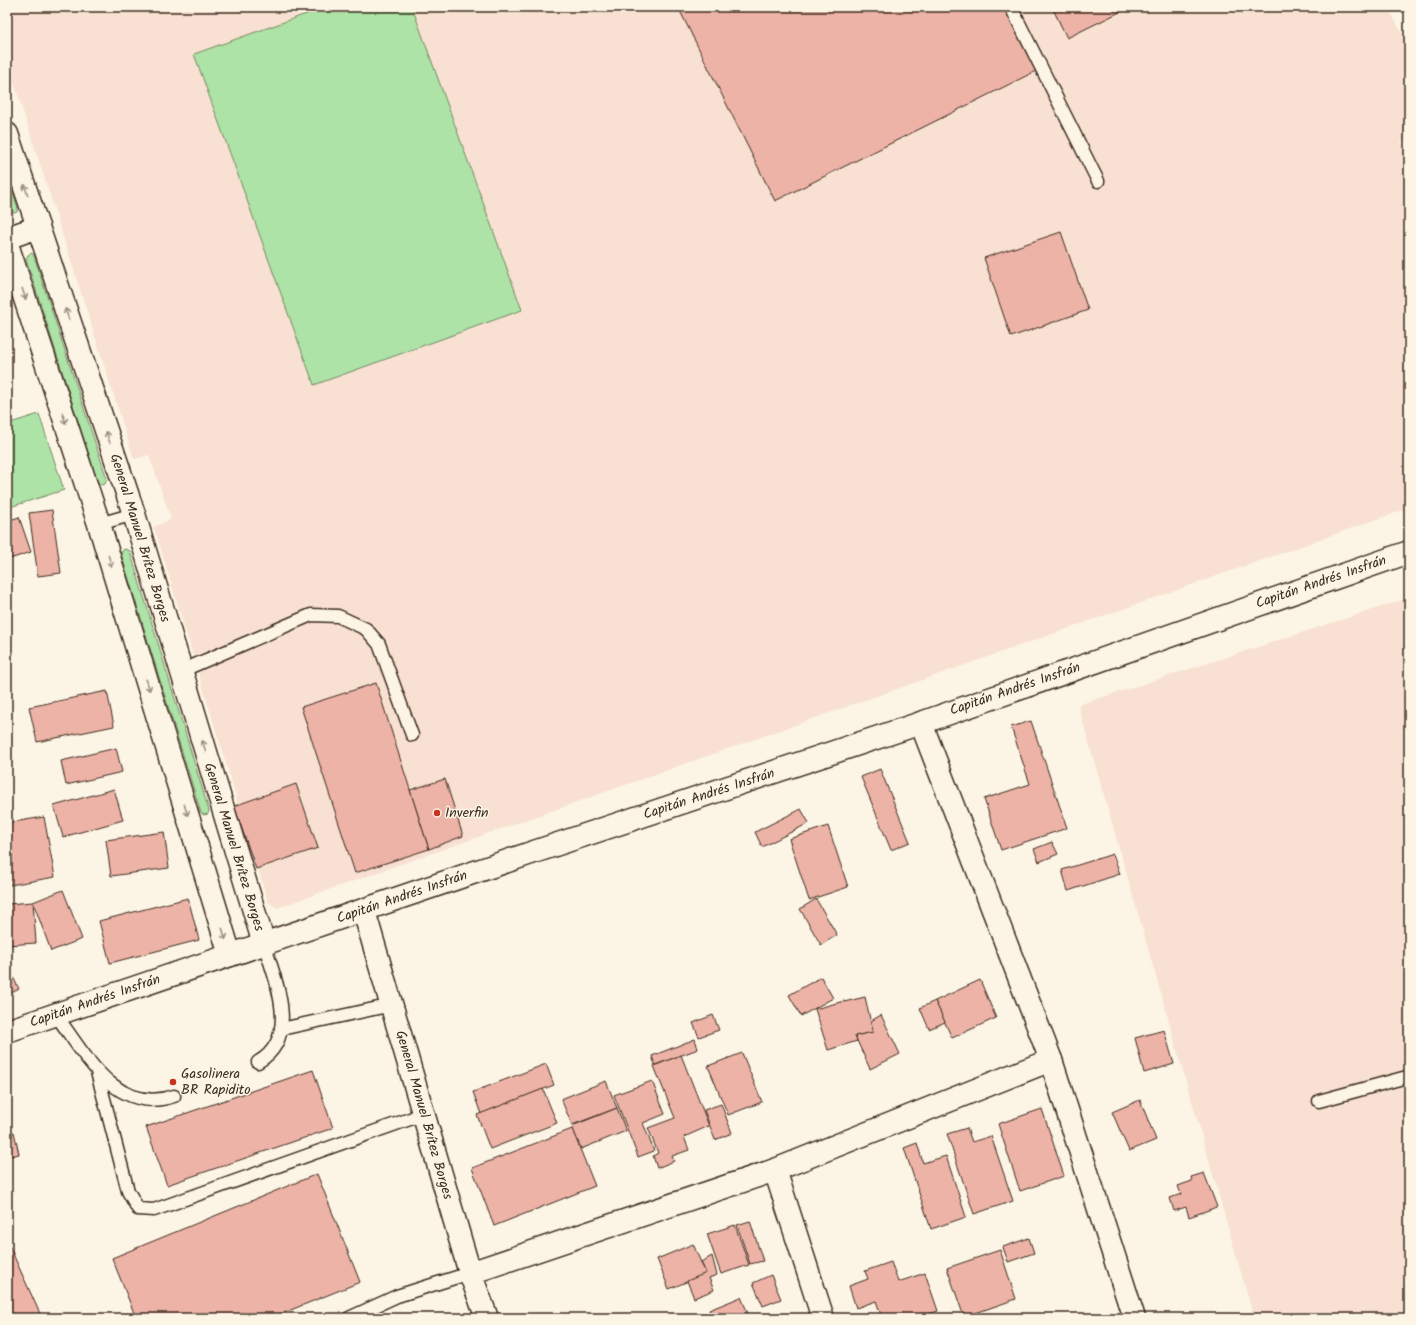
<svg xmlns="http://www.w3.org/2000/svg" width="1416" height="1325" font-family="Kalam,sans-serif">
  <rect width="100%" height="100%" fill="#fcf5e5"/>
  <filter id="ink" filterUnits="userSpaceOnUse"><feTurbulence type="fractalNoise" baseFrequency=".025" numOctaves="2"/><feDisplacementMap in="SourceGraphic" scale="8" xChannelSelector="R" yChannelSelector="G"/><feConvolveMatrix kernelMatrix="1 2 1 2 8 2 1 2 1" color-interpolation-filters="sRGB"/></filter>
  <g filter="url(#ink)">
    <g fill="#f8e1d2">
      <path d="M7 7H1388L1409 46V138L1401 142 1409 159V508L277 908 268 902 154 527 171 519 149 455 134 459 7 61Z"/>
      <path d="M1409 598V1318H1254L1078 705Z"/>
    </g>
    <g fill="#ade3a6" stroke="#748662">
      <path d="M326 7H412L522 310 314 385 194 54Z"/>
      <path d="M7 174 18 208 17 212 14 213C3 207 7 185 7 174Z"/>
      <path d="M31 253 33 254 34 256 107 479 105 484 102 485 98 483 26 259 28 255Z"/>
      <path d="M39 414 64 490 7 508V424Z"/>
      <path d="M126 549 130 551 209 811 208 814 204 815 201 813 121 554 123 550Z"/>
    </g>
    <g fill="#edb3a7" stroke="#3b2a1e">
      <path d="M678 7H1004L1036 71 775 201Z"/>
      <path d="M1052 7H1130L1067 38Z"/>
      <path d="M1061 232 1088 310 1011 337 984 258Z"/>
      <path d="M52 510 61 573 38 576 29 513Z"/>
      <path d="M19 517 31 552 7 560V521Z"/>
      <path d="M376 683 429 849 355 873 301 707Z"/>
      <path d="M107 691 114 726 37 742 29 707Z"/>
      <path d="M1031 721 1067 828 1001 850 984 799 1030 784 1011 727Z"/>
      <path d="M116 748 122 772 66 785 61 761Z"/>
      <path d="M880 769 910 842 891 850 861 777Z"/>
      <path d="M445 779 463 836 429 849 410 790Z"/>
      <path d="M296 784 318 848 256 869 234 806Z"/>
      <path d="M114 789 123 820 63 837 54 806Z"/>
      <path d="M801 809 809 823 762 847 755 832Z"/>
      <path d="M44 817 55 877 10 885 7 870V823Z"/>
      <path d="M828 826 848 887 809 900 789 839Z"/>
      <path d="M164 832 169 868 111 876 106 840Z"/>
      <path d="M1052 842 1058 854 1039 862 1034 849Z"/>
      <path d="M1113 854 1120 874 1068 891 1062 870Z"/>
      <path d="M63 890 82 939 51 951 33 902Z"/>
      <path d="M188 898 199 940 110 963 99 921Z"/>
      <path d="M816 899 837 935 821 945 800 909Z"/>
      <path d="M33 902 36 943 7 945V904Z"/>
      <path d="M7 965 19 989 7 995Z"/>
      <path d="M821 977 833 998 801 1016 789 995Z"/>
      <path d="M980 980 996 1018 952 1038 935 1001Z"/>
      <path d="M865 997 873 1032 855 1036 857 1041 828 1050 815 1009 844 1001V1002Z"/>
      <path d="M935 1001 945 1022 929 1029 920 1008Z"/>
      <path d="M713 1015 719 1030 699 1037 693 1023Z"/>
      <path d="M881 1015 900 1054 870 1069 855 1036 873 1032 871 1021Z"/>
      <path d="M1164 1030 1174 1064 1144 1073 1135 1038Z"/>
      <path d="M695 1039 698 1049 655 1065 652 1056Z"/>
      <path d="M742 1053 762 1102 728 1115 708 1066Z"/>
      <path d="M681 1055 709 1126 684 1137 689 1150 672 1156 674 1161 657 1168 653 1156 658 1153 648 1128 675 1118 654 1066Z"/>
      <path d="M546 1064 554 1085 481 1114 473 1092Z"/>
      <path d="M313 1070 333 1128 167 1185 146 1127Z"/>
      <path d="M606 1081 617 1108 572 1125 561 1099Z"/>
      <path d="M652 1081 665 1114 643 1123 654 1151 638 1157 614 1095Z"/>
      <path d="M543 1089 557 1123 490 1149 477 1115Z"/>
      <path d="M1140 1100 1156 1140 1129 1151 1112 1112Z"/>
      <path d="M721 1104 732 1133 715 1140 704 1110Z"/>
      <path d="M617 1108 626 1131 581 1149 572 1126Z"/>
      <path d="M1042 1109 1064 1176 1020 1191 998 1124Z"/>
      <path d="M967 1128 972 1142 991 1136 1013 1201 974 1214 947 1134Z"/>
      <path d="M572 1129 595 1186 494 1226 472 1168Z"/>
      <path d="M14 1132 19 1154 7 1157V1133Z"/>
      <path d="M917 1143 923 1163 946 1156 966 1217 931 1229 904 1148Z"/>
      <path d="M1204 1173 1217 1207 1189 1217 1186 1207 1174 1211 1170 1198 1181 1194 1178 1186 1192 1181 1191 1177Z"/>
      <path d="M317 1174 360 1282 271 1318H136L112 1258Z"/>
      <path d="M750 1221 763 1261 750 1264 737 1225Z"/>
      <path d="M735 1225 749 1265 721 1274 707 1234Z"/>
      <path d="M1029 1238 1034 1253 1008 1262 1003 1247Z"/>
      <path d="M7 1241 42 1318H7Z"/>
      <path d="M693 1244 706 1274 669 1289 657 1259Z"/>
      <path d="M1000 1250 1016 1299 964 1317 947 1268Z"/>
      <path d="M712 1256 717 1275 709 1278 714 1290 694 1298 687 1281 706 1273 701 1262Z"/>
      <path d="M891 1262 898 1282 925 1273 938 1311 916 1318H882L876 1301 856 1308 849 1286 868 1279 865 1271Z"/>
      <path d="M771 1275 781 1299 763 1306 753 1283Z"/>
      <path d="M741 1297 750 1318H713L709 1310Z"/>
    </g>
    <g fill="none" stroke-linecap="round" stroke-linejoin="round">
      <g stroke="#3b2a1e" stroke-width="15">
        <g id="lane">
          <path d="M1011 7 1098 181"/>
          <path d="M99 524 134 514"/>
          <path d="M181 671 311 615 338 616 366 629 379 644 412 735"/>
          <path d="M56 1015C84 1053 116 1116 174 1096"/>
          <path d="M281 1029 392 1005"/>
          <path d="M258 1062C301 1038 275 979 264 944"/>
          <path d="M97 1072 128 1191 138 1209 154 1210 424 1114"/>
          <path d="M1319 1101 1403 1078 1409 1077"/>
          <path d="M349 1318 397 1296 470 1273"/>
        </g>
      </g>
      <g stroke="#3b2a1e" stroke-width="25">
        <g id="street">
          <path d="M7 238 38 227"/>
          <path d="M921 723 1051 1060 1134 1318"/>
          <path d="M775 1170 823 1318"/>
          <path d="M470 1273 775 1170 1051 1060"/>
        </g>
      </g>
      <g stroke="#3b2a1e" stroke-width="25">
        <g id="secondary">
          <path d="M7 134 134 514 264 944"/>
          <path d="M7 244 99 524 230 955"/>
          <path d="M364 911 470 1273 487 1318"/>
        </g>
      </g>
      <g stroke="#3b2a1e" stroke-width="25">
        <path id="primary" d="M7 1031 531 853 921 723 1409 552"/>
      </g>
      <use href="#lane" stroke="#fcf5e5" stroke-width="12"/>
      <use href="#street" stroke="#fcf5e5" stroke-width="22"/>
      <use href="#secondary" stroke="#fcf5e5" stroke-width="22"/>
      <use href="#primary" stroke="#fcf5e5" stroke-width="22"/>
    </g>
    <defs><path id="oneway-shaft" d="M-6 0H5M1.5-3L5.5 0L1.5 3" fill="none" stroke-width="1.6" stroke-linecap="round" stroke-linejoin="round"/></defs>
    <g stroke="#9c9082">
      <use href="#oneway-shaft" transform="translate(26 190) rotate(-108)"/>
      <use href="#oneway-shaft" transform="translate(24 294) rotate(72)"/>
      <use href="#oneway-shaft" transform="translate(67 314) rotate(-108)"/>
      <use href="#oneway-shaft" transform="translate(64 418) rotate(72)"/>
      <use href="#oneway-shaft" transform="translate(108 437) rotate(-108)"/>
      <use href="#oneway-shaft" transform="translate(110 561) rotate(73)"/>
      <use href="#oneway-shaft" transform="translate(148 685) rotate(73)"/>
      <use href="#oneway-shaft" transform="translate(204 746) rotate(-107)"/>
      <use href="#oneway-shaft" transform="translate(186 810) rotate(73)"/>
      <use href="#oneway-shaft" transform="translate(224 934) rotate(74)"/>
    </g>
  </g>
  <g fill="#c8321e" stroke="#fcf5e5" stroke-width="1.5">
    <circle cx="437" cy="813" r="4"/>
    <circle cx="173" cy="1082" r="4"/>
  </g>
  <g text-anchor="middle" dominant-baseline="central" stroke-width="3" stroke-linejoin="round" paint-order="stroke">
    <g font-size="14" fill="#3b2a1e" stroke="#fcf5e5">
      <text transform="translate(140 538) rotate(73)">General Manuel Brítez Borges</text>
      <text transform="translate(1321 582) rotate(-19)">Capitán Andrés Insfrán</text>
      <text transform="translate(1015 689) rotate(-19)">Capitán Andrés Insfrán</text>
      <text transform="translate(709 794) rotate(-18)">Capitán Andrés Insfrán</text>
      <text transform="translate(234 847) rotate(73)">General Manuel Brítez Borges</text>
      <text transform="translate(402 897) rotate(-19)">Capitán Andrés Insfrán</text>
      <text transform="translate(95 1001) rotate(-19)">Capitán Andrés Insfrán</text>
      <text transform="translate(424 1115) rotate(74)">General Manuel Brítez Borges</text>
    </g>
    <g font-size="14" fill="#3b2a1e" stroke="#fcf5e5" text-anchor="start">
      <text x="445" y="813">Inverfin</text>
      <text x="181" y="1074">Gasolinera<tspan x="181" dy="16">BR Rapidito</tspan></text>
    </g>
  </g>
  <rect width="1416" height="1325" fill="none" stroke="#fcf5e5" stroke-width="24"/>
  <rect x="12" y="12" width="1392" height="1301" fill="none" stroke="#3b2a1e" stroke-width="1.5" filter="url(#ink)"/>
</svg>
